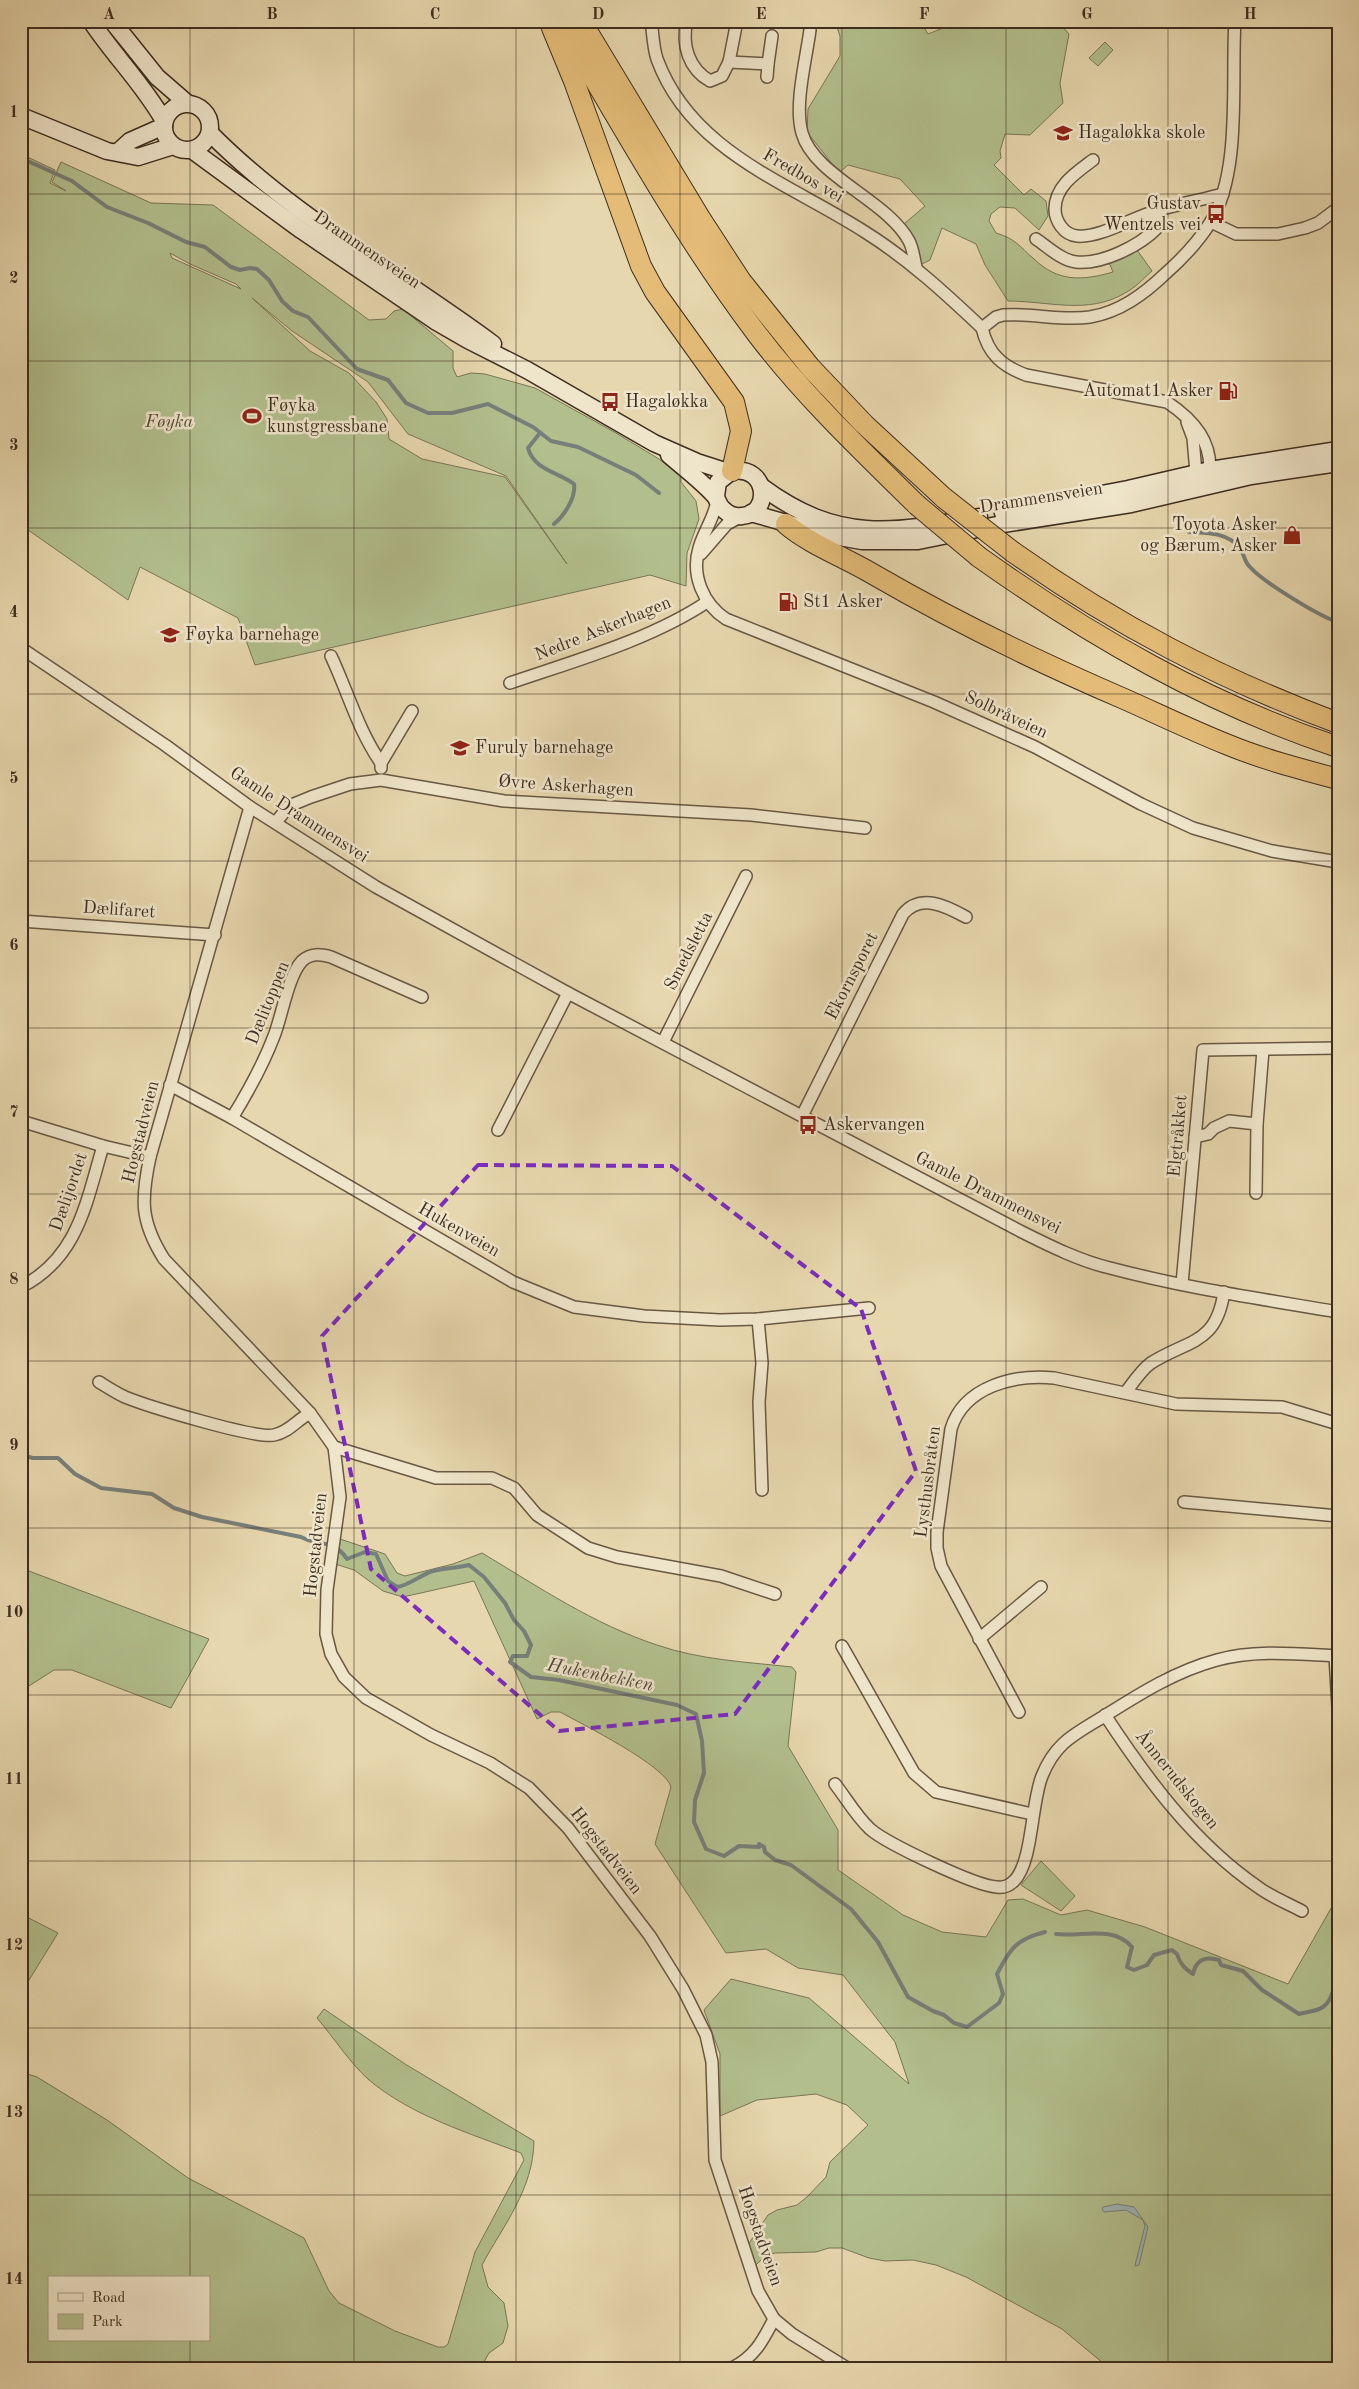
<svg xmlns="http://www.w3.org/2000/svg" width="1359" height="2389" font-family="'Old Standard TT',serif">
  <rect width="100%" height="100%" fill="#e7d7ae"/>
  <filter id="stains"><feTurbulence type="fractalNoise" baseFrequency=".004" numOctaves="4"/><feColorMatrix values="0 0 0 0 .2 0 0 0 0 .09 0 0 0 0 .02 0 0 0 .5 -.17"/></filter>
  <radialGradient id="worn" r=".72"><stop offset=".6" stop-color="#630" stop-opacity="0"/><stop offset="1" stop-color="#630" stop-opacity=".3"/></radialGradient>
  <g fill="#b2bf8d" stroke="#787656" fill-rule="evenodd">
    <path d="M835 21H920L928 34 961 21H1040V27L1060 24 1069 34 1060 83 1063 103 1030 135 1005 134 1000 151 1001 158 994 165 1024 195 1031 189 1046 201 1048 216 1039 230 1015 208 1000 207 991 214 989 221 996 233C1016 239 1019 246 1034 259 1058 282 1082 281 1113 272L1108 260 1137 250 1152 271C1144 278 1135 288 1125 293 1088 315 1048 301 1008 301L985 265 976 244 942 228 930 260 916 267 904 224 925 206 900 179 848 165 841 171 833 165 807 132 808 109 840 56V36Z"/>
    <path d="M1105 42 1113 50 1098 66 1089 58Z"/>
    <path d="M21 154 55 170 50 183 66 191 52 182 61 162 151 203 213 205 369 320 386 319 394 311 403 309 453 351V368L457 377 471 373 485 374 535 388 616 433 659 459 681 476V482L696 501 699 519 687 553 686 586 650 575 255 665 238 618 140 567 128 600 21 525ZM170 253 190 264 236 284 241 289 172 258ZM252 298 292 331 368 382 408 434 506 476 567 564 505 477 422 459 389 439 387 419 376 402 349 373 310 351Z"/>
    <path d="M337 1538 385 1554 397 1573 405 1576 453 1564 482 1553C539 1587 593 1624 657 1645 700 1660 747 1662 792 1667L796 1672 788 1746 838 1830V1870L903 1915 942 1932 986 1937 1008 1900 1023 1899 1061 1915 1087 1910 1145 1927 1288 1984 1338 1896V2368H1109L1062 2329 966 2277 936 2265 913 2260 885 2261 869 2258 842 2248H829L816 2252 775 2253 765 2256 755 2266 748 2245 768 2215 777 2210 797 2205 807 2197 826 2177 830 2162 868 2125 847 2105 816 2094 757 2100 720 2116V2054L704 2010 731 1979 809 1998 909 2084 895 2042 843 1975 798 1968 766 1949 726 1953 655 1844 671 1787C666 1766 582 1724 560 1712H551L537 1719 474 1581 403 1597 383 1591 354 1570 332 1563Z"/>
    <path d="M21 1568 209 1639 171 1708 72 1670H54L21 1691Z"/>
    <path d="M1041 1861 1075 1896 1061 1911 1021 1885Z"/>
    <path d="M21 1914 58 1933 21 1993Z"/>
    <path d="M324 2009 405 2064 534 2141C533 2190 504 2224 482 2265L488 2287 504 2303 508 2326 503 2343 489 2353 484 2362 489 2368H21V2072L37 2077 107 2120 188 2178 304 2238 329 2291 339 2303 395 2331 438 2347H444L448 2344 475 2252 524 2160 521 2153C469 2133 412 2116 369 2080 350 2063 334 2038 317 2018ZM49 2278H209V2340H49Z"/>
  </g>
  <path fill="#9db6b7" stroke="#777f7a" d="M1117 2204 1134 2207 1148 2227 1139 2265 1135 2266 1136 2261 1145 2226 1143 2220 1126 2210 1104 2212 1102 2209 1103 2207Z"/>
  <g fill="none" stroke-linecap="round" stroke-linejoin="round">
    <g stroke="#777f7a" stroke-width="4">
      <path d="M21 158 72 181 107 207 148 223 186 242 205 247 231 267 240 270 250 268 257 269 269 280 282 301 293 311 308 317 357 369 388 380 406 403 428 413H452L488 404 533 427 551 441 578 447 636 475 659 493"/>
      <path d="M540 433 528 448C534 470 558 472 574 484 576 497 565 515 554 524"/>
      <path d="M1189 532C1206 533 1226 532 1239 547 1244 552 1244 562 1250 567 1262 581 1320 617 1338 622"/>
      <path d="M21 1455 33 1458H58L75 1474 101 1488 152 1494 174 1508 202 1517 301 1537C319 1547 333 1538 347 1559L365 1552 376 1554 388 1581 397 1587C410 1585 420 1575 433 1571 444 1568 457 1568 469 1565L484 1577 505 1603 514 1620 524 1631 531 1645 527 1656H513L510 1662 531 1677 559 1680 677 1705 696 1714 702 1741 704 1773 695 1800 694 1822 706 1849 724 1856 739 1846 759 1847V1844L764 1847 765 1852 775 1860 791 1865 851 1909 878 1942 908 1997 933 2011 944 2015 954 2023 967 2027 999 2003 1003 1994 997 1974C1010 1949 1016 1939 1045 1932"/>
      <path d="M1056 1934C1082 1937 1113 1925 1132 1947L1127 1967 1134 1970 1147 1965 1154 1955 1172 1950 1177 1954C1180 1964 1185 1969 1193 1974 1196 1959 1206 1956 1219 1960L1221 1965 1243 1971 1262 1990 1299 2014C1317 2010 1327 2011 1333 1991H1338"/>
    </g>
    <g stroke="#685843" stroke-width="14">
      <g id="minor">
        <path d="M651 21C653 33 653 47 657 59 691 152 789 183 865 232 908 259 945 293 982 328"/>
        <path d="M687 21C681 45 689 69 710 81L722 76 729 62 737 21"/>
        <path d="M810 30C806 60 794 105 802 133 814 176 887 200 909 241 913 248 914 259 916 267"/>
        <path d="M729 62 768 64 772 36"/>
        <path d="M767 77 768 64"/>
        <path d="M1093 160C1077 172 1055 186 1055 209 1055 221 1064 235 1077 236 1101 238 1133 217 1156 211 1178 204 1201 200 1223 194"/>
        <path d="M1211 222 1236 234H1278L1305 228 1318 223 1338 208"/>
        <path d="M1036 239C1048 247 1061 260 1076 262 1101 265 1139 246 1156 229L1155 211"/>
        <path d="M1187 422 1193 438 1196 473 1201 478"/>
        <path d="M1209 477C1214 443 1194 420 1167 402L1026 375C1002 366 988 354 982 328L996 317 1003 315C1032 313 1061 321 1090 317 1120 312 1144 294 1165 274 1182 259 1198 242 1210 223 1242 172 1231 80 1235 21"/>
        <path d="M717 501C714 518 704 531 699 548 691 575 703 604 726 619L934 702 1035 747 1141 804 1193 828 1272 851 1338 862"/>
        <path d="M701 554 727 524 742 516"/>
        <path d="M21 648 165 745 250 807 376 887 568 993 1022 1232C1050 1246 1080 1261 1110 1268 1185 1288 1262 1299 1338 1312"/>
        <path d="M331 656C348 692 358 730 381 763"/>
        <path d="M510 683C574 661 650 640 707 602"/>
        <path d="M381 768V763L412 711"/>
        <path d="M250 807 150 1157C141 1199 140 1221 164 1259L310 1413 334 1447 340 1497 327 1590 326 1634 331 1654 344 1677 366 1698 431 1735 490 1763 529 1788 568 1828 650 1936 683 1989 706 2035 712 2062 715 2160 758 2291 774 2319 792 2334 847 2368"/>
        <path d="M276 822 289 806 311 797 350 784 381 780 504 801 751 815 865 828"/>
        <path d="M21 921 215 935"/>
        <path d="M663 1042 746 876"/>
        <path d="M170 1085 232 1118 513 1282 574 1307 644 1316 720 1320 758 1319 869 1308"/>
        <path d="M802 1116 903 914C921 893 946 906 966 917"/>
        <path d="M232 1118C248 1092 263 1065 274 1036 282 1016 288 976 302 961 311 953 320 954 331 957L422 997"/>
        <path d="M21 1121 103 1146 150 1157"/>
        <path d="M498 1130 568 993"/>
        <path d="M1195 1137 1208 1134 1214 1128 1229 1121 1257 1124"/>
        <path d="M1256 1193 1257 1124 1263 1050"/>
        <path d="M1182 1284 1203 1050 1338 1048"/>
        <path d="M21 1287C78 1258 86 1203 103 1146"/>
        <path d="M758 1319 762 1363 759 1402 762 1490"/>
        <path d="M99 1382C107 1387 116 1393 125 1397 147 1406 255 1439 274 1435 289 1432 297 1420 310 1413"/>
        <path d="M1126 1392C1133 1383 1141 1370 1151 1363 1189 1339 1216 1345 1224 1292"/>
        <path d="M334 1447 436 1478H492L514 1488 537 1515 588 1548 617 1557 721 1576 775 1594"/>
        <path d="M1184 1502 1338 1516"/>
        <path d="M979 1639 1041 1587"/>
        <path d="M842 1646 914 1773 936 1792 1032 1814"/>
        <path d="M1335 1656 1338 1707"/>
        <path d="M1019 1712 941 1566 937 1548V1532L951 1429C964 1386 1015 1374 1054 1378L1176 1404 1282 1407 1338 1424"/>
        <path d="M1105 1715C1147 1779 1194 1843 1258 1887 1271 1897 1287 1903 1302 1911"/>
        <path d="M835 1784C846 1798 856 1816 870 1829 886 1843 975 1886 997 1887 1003 1888 1009 1886 1014 1881 1033 1862 1031 1803 1042 1776 1056 1741 1076 1734 1106 1715 1141 1693 1176 1671 1217 1660 1255 1649 1299 1654 1338 1656"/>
        <path d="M732 2368C755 2357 763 2340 774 2319"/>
      </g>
    </g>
    <g stroke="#3e2d1f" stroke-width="19">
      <g id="secondary">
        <path d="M91 21C114 56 144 85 164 121"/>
        <path d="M112 21 157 77 187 103"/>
        <circle cx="187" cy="127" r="23"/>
        <path d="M21 116 107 151 138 157 173 146"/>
        <path d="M210 133C293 217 399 274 493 344"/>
        <path d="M192 150 301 230 435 321 468 340 527 370 654 443 697 462 728 472"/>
        <path d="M119 151 130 141 164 126"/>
        <path d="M669 455C684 468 700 480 713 494 718 498 718 506 724 510 728 514 735 517 742 516 772 514 768 465 732 471L718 482 716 496"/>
        <path d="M762 487C838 543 892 533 979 517"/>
        <path d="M751 513 828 535 862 541H918L997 525 1131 504 1251 476 1338 463"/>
        <path d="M1003 513 1128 489 1210 470 1338 450"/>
      </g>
    </g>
    <g stroke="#3e2d1f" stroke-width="22">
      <g id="motorway">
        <path d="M560 21C623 127 683 236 757 334 804 396 862 451 917 505"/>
        <path d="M581 21 700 218 741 281 810 367 864 424 944 498"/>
        <path d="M552 28 574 81 641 266 655 292 734 402 741 431 732 471"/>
        <path d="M786 524C809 544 844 557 871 573 952 620 1036 661 1122 698 1156 713 1191 730 1226 744 1262 759 1300 769 1338 779"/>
        <path d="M1013 552C1116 625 1220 679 1338 723"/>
        <path d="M979 557C1090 636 1208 704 1338 747"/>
      </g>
    </g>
    <use href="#minor" stroke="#efe5ca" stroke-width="11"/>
    <use href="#secondary" stroke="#efe5ca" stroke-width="16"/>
    <use href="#motorway" stroke="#e4bc77" stroke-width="20"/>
    <g stroke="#3e2d1f" stroke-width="22" stroke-linecap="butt">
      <g id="motorway-bridge">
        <path d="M944 498 1013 552"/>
        <path d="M917 505 979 557"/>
      </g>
    </g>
    <use href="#motorway-bridge" stroke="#e4bc77" stroke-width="20"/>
  </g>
  <path fill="none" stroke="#7b2cbf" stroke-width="4" stroke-dasharray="10 6" stroke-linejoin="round" d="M478 1165 672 1166 861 1309 916 1471 735 1714 559 1731 371 1569 322 1336Z"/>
  <path fill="none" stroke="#3e2d1f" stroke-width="1" stroke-opacity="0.55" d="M190 21V2278M354 21V2368M516 21V2368M680 21V2368M842 21V2368M1006 21V2368M1168 21V2368M21 194H1338M21 361H1338M21 528H1338M21 694H1338M21 861H1338M21 1028H1338M21 1194H1338M21 1361H1338M21 1528H1338M21 1695H1338M21 1861H1338M21 2028H1338M21 2195H1338M190 2340V2368"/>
  <defs>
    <g id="school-bare" transform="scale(1.5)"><path d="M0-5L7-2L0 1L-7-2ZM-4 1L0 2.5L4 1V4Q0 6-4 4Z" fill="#8f2418" stroke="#efe5ca" stroke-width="2.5" paint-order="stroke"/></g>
    <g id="bus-bare" transform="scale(1.5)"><path d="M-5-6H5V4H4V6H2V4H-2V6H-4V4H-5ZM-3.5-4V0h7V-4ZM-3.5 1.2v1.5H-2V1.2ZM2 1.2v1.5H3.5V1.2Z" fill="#8f2418" stroke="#efe5ca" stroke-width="2.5" paint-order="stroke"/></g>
    <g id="fuel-bare" transform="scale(1.5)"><path d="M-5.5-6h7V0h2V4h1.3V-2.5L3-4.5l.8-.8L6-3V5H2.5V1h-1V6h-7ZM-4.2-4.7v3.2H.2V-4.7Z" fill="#8f2418" stroke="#efe5ca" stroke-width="2.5" paint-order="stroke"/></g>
    <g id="stadium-bare" transform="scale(1.5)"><path d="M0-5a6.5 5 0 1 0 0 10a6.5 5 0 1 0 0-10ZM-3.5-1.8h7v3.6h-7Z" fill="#8f2418" stroke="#efe5ca" stroke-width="2.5" paint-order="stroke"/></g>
    <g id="shop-bare" transform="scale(1.5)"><path d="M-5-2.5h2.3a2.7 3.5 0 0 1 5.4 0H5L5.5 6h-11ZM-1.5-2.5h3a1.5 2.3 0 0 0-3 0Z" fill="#8f2418" stroke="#efe5ca" stroke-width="2.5" paint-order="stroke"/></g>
  </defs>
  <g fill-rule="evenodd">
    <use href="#school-bare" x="1063" y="133"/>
    <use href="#bus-bare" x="1216" y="214"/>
    <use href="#fuel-bare" x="1228" y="391"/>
    <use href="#bus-bare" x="610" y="402"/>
    <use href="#stadium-bare" x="252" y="416"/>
    <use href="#shop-bare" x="1292" y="535"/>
    <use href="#fuel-bare" x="788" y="602"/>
    <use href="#school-bare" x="170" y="635"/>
    <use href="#school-bare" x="460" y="748"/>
    <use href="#bus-bare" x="808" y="1125"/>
  </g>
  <g text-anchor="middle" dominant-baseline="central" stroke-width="5" stroke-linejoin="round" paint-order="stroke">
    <g font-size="18" fill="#3e2d1f" stroke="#efe5ca" text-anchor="start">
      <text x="1078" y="133">Hagaløkka skole</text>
      <text x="1201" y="204" text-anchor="end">Gustav<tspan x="1201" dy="21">Wentzels vei</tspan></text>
      <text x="1213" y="391" text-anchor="end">Automat1 Asker</text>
      <text x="625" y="402">Hagaløkka</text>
      <text x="267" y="406">Føyka<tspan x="267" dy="21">kunstgressbane</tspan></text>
      <text x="1277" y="525" text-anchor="end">Toyota Asker<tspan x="1277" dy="21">og Bærum, Asker</tspan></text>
      <text x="803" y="602">St1 Asker</text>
      <text x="185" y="635">Føyka barnehage</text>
      <text x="475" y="748">Furuly barnehage</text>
      <text x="823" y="1125">Askervangen</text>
    </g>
    <g font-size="18" fill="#3e2d1f" stroke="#efe5ca">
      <text transform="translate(803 176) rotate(30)">Fredbos vei</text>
      <text transform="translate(367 250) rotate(34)">Drammensveien</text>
      <text transform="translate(1041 498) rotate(-9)">Drammensveien</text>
      <text transform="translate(603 629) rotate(-22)">Nedre Askerhagen</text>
      <text transform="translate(1006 715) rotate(25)">Solbråveien</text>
      <text transform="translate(566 786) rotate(4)">Øvre Askerhagen</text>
      <text transform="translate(299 815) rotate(33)">Gamle Drammensvei</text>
      <text transform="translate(119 910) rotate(4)">Dælifaret</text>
      <text transform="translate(689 951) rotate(-63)">Smedsletta</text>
      <text transform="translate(852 976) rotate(-63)">Ekornsporet</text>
      <text transform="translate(268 1003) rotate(-68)">Dælitoppen</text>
      <text transform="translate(141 1132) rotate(-76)">Hogstadveien</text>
      <text transform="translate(1178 1136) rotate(-85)">Elgtråkket</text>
      <text transform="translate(69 1192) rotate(-71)">Dælijordet</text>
      <text transform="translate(988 1193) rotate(27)">Gamle Drammensvei</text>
      <text transform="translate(459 1230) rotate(30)">Hukenveien</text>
      <text transform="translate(928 1482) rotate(-83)">Lysthusbråten</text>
      <text transform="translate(316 1545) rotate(-84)">Hogstadveien</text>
      <text transform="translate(1177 1780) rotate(51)">Ånnerudskogen</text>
      <text transform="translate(606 1851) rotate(52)">Hogstadveien</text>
      <text transform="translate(760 2236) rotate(71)">Hogstadveien</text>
    </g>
    <g font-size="18" font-style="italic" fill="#554a35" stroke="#efe5ca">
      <text x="169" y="422">Føyka</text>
    </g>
    <g font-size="19" font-style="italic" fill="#51483d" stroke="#efe5ca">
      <text transform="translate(600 1676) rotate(11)">Hukenbekken</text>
    </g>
  </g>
  <rect width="1359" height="2389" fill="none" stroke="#e7d7ae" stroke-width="55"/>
  <rect x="48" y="2276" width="162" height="65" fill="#efe5ca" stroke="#a89b86"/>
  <rect x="58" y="2293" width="25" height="8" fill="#efe5ca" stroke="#a89b86"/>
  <text x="92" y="2302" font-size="15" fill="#3e2d1f">Road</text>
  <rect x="58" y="2314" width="25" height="15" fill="#b2bf8d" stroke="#a89b86"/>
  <text x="92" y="2326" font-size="15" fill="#3e2d1f">Park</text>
  <rect x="28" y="28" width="1304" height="2334" fill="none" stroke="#3e2d1f" stroke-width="2"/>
  <g font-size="16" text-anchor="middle" font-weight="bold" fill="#3e2d1f">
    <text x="109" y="19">A</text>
    <text x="272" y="19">B</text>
    <text x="435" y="19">C</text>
    <text x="598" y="19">D</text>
    <text x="761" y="19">E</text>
    <text x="924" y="19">F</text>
    <text x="1087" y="19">G</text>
    <text x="1250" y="19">H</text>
    <text x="14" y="117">1</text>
    <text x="14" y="283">2</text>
    <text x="14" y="450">3</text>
    <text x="14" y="617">4</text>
    <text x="14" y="783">5</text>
    <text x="14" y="950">6</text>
    <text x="14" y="1117">7</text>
    <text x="14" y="1284">8</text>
    <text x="14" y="1450">9</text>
    <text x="14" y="1617">10</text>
    <text x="14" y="1784">11</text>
    <text x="14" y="1950">12</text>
    <text x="14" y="2117">13</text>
    <text x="14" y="2284">14</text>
  </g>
  <rect width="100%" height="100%" filter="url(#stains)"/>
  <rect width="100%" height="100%" fill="url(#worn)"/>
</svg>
